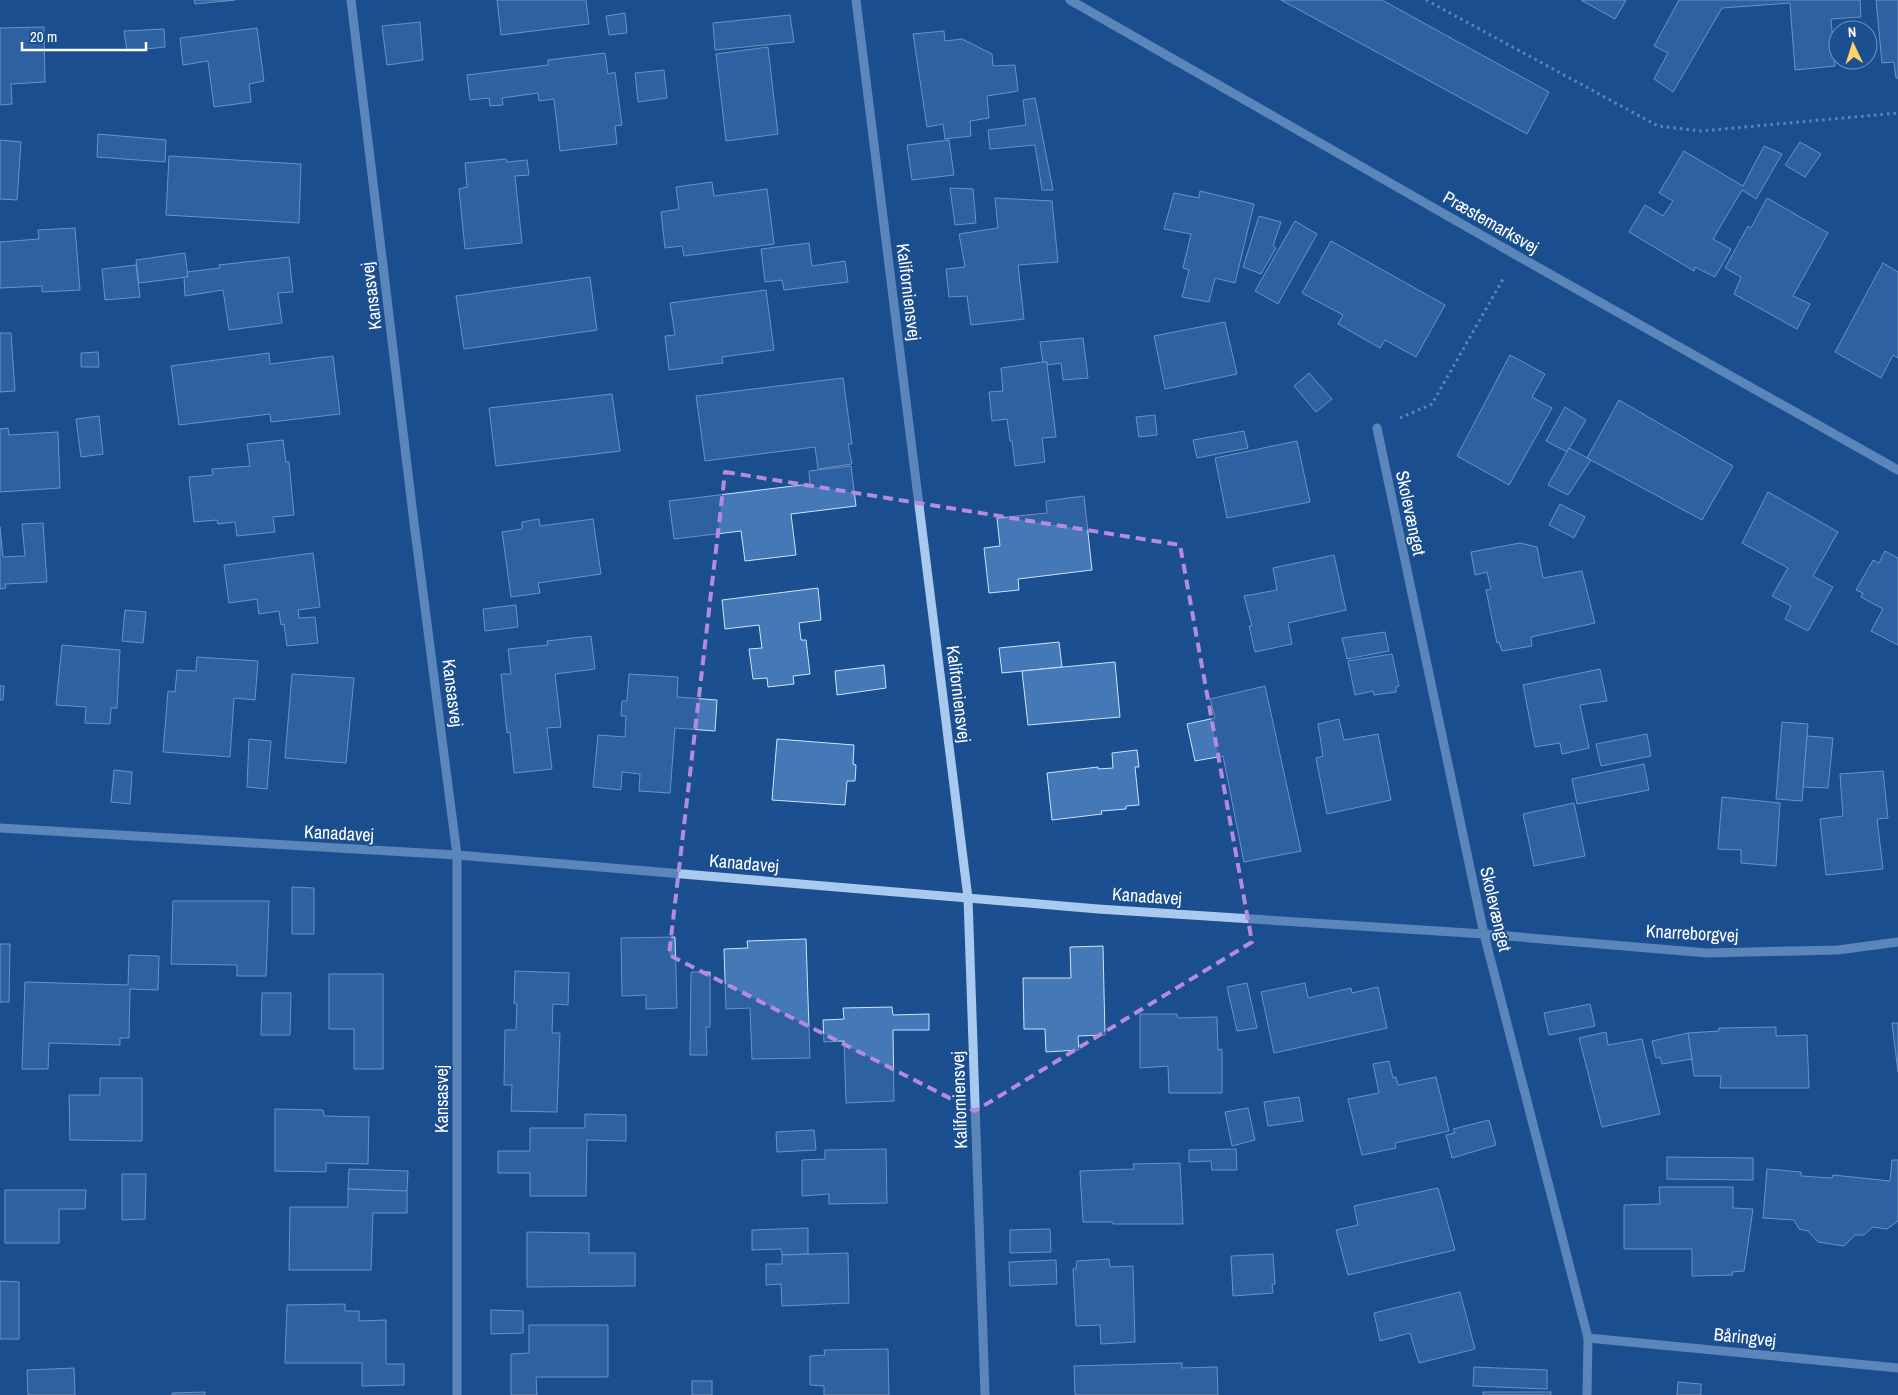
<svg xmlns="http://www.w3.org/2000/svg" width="1898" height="1395" font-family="'Archivo Narrow',sans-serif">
  <rect width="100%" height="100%" fill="#1b4f8f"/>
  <g fill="#4478b7" stroke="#cfe3fa">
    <path d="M194 0H235L195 4Z"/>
    <path d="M497 0H586L589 24 501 35Z"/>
    <path d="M1281 0H1382L1549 92 1527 134Z"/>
    <path d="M1581 0H1626L1615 19Z"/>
    <path d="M1679 0H1860L1861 17 1831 19 1835 66 1795 70 1790 3 1722 8 1673 92 1654 79 1668 53 1654 46Z"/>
    <path d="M1876 0H1898V78H1896L1894 62 1882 63Z"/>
    <path d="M625 13 627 33 609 35 606 16Z"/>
    <path d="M790 15 794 42 715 50 713 23Z"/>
    <path d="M420 22 423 60 387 65 382 26Z"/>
    <path d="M44 27 45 82 11 84 12 104 0 105V28Z"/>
    <path d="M257 28 264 81 249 84 251 102 214 107 208 61 183 65 180 38Z"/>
    <path d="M164 29 165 47 127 51 124 31Z"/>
    <path d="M944 31 945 41 962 39 992 54 993 66 1015 65 1018 91 987 96 989 118 970 121 971 136 945 139 943 124 927 127 913 34Z"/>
    <path d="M768 47 778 134 726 141 716 54Z"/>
    <path d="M605 53 608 74 615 72 622 125 615 126 617 144 560 151 554 99 539 101 538 93 502 98 503 105 490 106 489 98 470 100 467 75 548 65V60Z"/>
    <path d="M664 70 667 98 638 102 635 73Z"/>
    <path d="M1035 98 1053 190H1042L1035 145 990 149 988 130 1026 125 1023 100Z"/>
    <path d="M98 134 166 140 165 162 97 157Z"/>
    <path d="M0 140 21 142 17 200 0 199Z"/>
    <path d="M949 140 954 175 912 180 907 145Z"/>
    <path d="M1800 142 1821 154 1805 177 1785 165Z"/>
    <path d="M1764 146 1782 154 1756 199 1742 190 1713 239 1731 249 1715 277 1695 267 1694 271 1629 232 1645 205 1663 216 1673 201 1659 193 1684 151 1743 186Z"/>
    <path d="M169 156 301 164 299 223 166 215Z"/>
    <path d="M506 159 507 162 527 160 529 175 515 176 522 243 465 249 459 189 467 187 465 163Z"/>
    <path d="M712 182 714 196 767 189 774 244 684 256 682 246 665 248 661 212 679 209 676 187Z"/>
    <path d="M950 188 973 189 976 223 955 225Z"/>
    <path d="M1200 191 1254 204 1235 283 1215 278 1209 302 1182 297 1189 270 1183 268 1191 234 1164 229 1174 193 1199 198Z"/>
    <path d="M995 198 1052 201 1058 262 1018 265 1024 319 971 325 967 296 949 297 946 269 965 267 959 234 998 228Z"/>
    <path d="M1767 198 1828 233 1793 296 1810 304 1797 329 1734 294 1741 277 1725 268 1748 226 1751 228Z"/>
    <path d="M1259 216 1281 222 1273 246 1276 248 1261 274 1243 267Z"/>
    <path d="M1295 221 1317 234 1278 304 1255 291Z"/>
    <path d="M75 228 80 290 42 292V286L0 288V242L39 239 38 230Z"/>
    <path d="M1331 241 1445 305 1416 357 1385 340 1380 348 1338 324 1343 315 1302 293Z"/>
    <path d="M809 243 812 266 845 261 848 282 784 290 782 280 765 282 761 249Z"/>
    <path d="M185 253 188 277 139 283 136 260Z"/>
    <path d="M289 257 293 292 278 293 282 323 229 330 223 290 185 296 184 277H188L187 272 220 268 219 265Z"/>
    <path d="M1883 263 1898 272V358L1893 355 1881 378 1835 352Z"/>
    <path d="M136 265 140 297 105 300 102 269Z"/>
    <path d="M590 277 597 330 464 349 456 296Z"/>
    <path d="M766 290 774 350 722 357 723 363 669 370 665 336 675 335 670 303Z"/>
    <path d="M1225 322 1237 374 1165 389 1154 336Z"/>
    <path d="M0 333H11L15 391 0 392Z"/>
    <path d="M1083 338 1088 378 1063 380 1061 363 1047 365V362H1043L1040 342Z"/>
    <path d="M98 352 99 367H81V353Z"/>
    <path d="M269 353 270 364 333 356 340 414 271 422 270 414 179 425 171 366Z"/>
    <path d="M1510 355 1545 374 1532 397 1552 408 1509 485 1457 456Z"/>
    <path d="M1043 362H1047V365L1056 437 1042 438 1045 462 1015 466 1012 441H1010L1007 419 992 421 989 392 1003 391 1001 368Z"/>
    <path d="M1309 373 1332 399 1316 412 1294 386Z"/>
    <path d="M843 378 852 444H848L852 464 818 469 815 447 705 461 696 396Z"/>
    <path d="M612 394 620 451 496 466 489 408Z"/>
    <path d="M1619 400 1733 466 1702 520 1587 458Z"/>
    <path d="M1565 407 1586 420 1567 452 1546 441Z"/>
    <path d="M1155 415 1157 435 1139 437 1136 417Z"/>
    <path d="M99 416 103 454 81 457 76 419Z"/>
    <path d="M8 428 9 435 58 432 60 488 0 492V429Z"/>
    <path d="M1244 431 1248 448 1197 458 1193 440Z"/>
    <path d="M283 440 286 462H289L294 515 273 517 275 532 237 536 235 522 218 524 217 520 194 522 189 477 213 475 212 469 250 466 247 444Z"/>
    <path d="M1297 441 1310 502 1227 518 1215 458Z"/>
    <path d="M1569 448 1591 460 1568 495 1548 485Z"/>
    <path d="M851 466 856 506 791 514 796 555 745 561 741 531 674 539 669 501 810 484 809 471Z"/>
    <path d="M1768 492 1838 532 1813 576 1833 587 1808 631 1785 619 1791 606 1772 596 1788 568 1742 543Z"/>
    <path d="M1084 496 1092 570 1018 579 1019 590 989 593 984 548 1000 546 997 518 1047 513 1046 501Z"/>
    <path d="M1560 504 1585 517 1574 538 1549 525Z"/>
    <path d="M539 519 540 526 593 519 601 574 538 583 540 593 511 597 502 532 522 529V522Z"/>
    <path d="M43 523 47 582 5 584 6 588 0 589V527L3 557 25 556 22 524Z"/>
    <path d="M1520 543 1537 547 1543 578 1582 571 1595 623 1531 637 1532 646 1502 651 1499 642 1497 643 1486 590 1491 589 1487 572 1475 575 1471 552Z"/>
    <path d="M1885 551 1898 558V645L1871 631 1883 609 1861 597 1863 593 1856 590 1873 560 1879 563Z"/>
    <path d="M313 553 320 607 298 610 299 618 315 617 318 643 287 646 284 624 281 625 279 611 259 614 257 599 229 603 224 565Z"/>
    <path d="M1334 555 1346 610 1288 623 1292 644 1255 652 1249 626H1252L1244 596 1277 590 1273 568Z"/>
    <path d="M818 588 821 620 799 623 801 640H806L810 674 793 676 794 684 768 687 767 678 753 679 749 649 762 648 759 625 725 629 722 600Z"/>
    <path d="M516 605 518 627 485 631 483 609Z"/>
    <path d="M125 610 146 612 143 643 122 641Z"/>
    <path d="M1385 632 1389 651 1347 659 1342 638Z"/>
    <path d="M591 636 595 669 555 674 561 727 547 728 552 769 514 773 510 732 507 733 501 674H511L508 649 548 645 547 641Z"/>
    <path d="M1059 642 1062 667 1002 673 999 648Z"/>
    <path d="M62 645 120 650 117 708H111L110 724 85 723 86 707 56 705Z"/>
    <path d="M1392 654 1399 686 1396 687V692L1374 695 1373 691 1355 695 1348 661Z"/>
    <path d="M197 657 258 661 255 700 234 698 230 757 163 752 168 691 175 692 177 670 196 671Z"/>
    <path d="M1115 662 1120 717 1028 725 1022 671Z"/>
    <path d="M884 665 886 688 837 695 835 671Z"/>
    <path d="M1600 669 1607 701 1580 705 1589 748 1562 754 1560 743 1535 747 1523 685Z"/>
    <path d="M292 674 354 678 346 763 285 758Z"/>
    <path d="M629 674 678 677 677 697 717 700 715 731 675 728 670 793 639 791 640 774 622 772 621 790 593 787 598 735 625 737 626 716H621L622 701H627Z"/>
    <path d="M0 686H4L3 700H0Z"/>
    <path d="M1265 686 1301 851 1244 862 1223 756 1195 761 1187 724 1215 718 1210 699Z"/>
    <path d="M1339 719 1344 740 1378 734 1391 800 1327 814 1316 758 1323 756 1318 724Z"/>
    <path d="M1782 722 1808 724 1802 801 1776 799Z"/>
    <path d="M1647 734 1651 756 1601 766 1596 744Z"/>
    <path d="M1807 736 1833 738 1828 788 1803 787Z"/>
    <path d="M249 739 271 741 267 789 247 787Z"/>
    <path d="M777 739 854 745 853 764 856 765 855 781H847L845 805 772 800Z"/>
    <path d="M1137 750 1139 767H1135L1139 805 1126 806V809L1101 811 1102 814 1052 820 1047 773 1098 767V769L1113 768 1112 753Z"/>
    <path d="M1644 764 1649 790 1577 804 1572 779Z"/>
    <path d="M114 770 132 772 130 804 111 802Z"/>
    <path d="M1883 771 1888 818 1877 819 1883 869 1826 875 1820 819 1843 816 1840 774Z"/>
    <path d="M1722 797 1780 803 1776 866 1741 863V850L1718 849Z"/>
    <path d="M1574 803 1585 856 1534 866 1523 814Z"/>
    <path d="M292 887 314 888V934H292Z"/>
    <path d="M173 901H269L266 976H237V965L171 964Z"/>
    <path d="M675 937 677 1008 646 1009V995L622 996 621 938Z"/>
    <path d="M806 939 810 1058 752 1059 750 1008 726 1009 724 949 748 948 747 941Z"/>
    <path d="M0 944H10L9 1002H0Z"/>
    <path d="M1103 946 1105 1035 1078 1036 1079 1050 1046 1052 1045 1029H1024L1023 978H1071L1070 947Z"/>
    <path d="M129 955 159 956 158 990 130 989 129 1038H120V1045L49 1043 48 1069H22L25 982 128 985Z"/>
    <path d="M515 971 569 973 568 1005 553 1004 552 1033H560L557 1112 511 1111 512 1085H504L505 1030H516L517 1004 514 1003Z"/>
    <path d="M691 972H710V1027H706L707 1055H690Z"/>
    <path d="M329 974H383V1069H354V1029H329Z"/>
    <path d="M1247 983 1257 1028 1237 1031 1227 987Z"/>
    <path d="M1305 983 1308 998 1351 988 1352 993 1378 987 1387 1028 1274 1053 1261 992Z"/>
    <path d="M262 993H291L290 1035H261Z"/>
    <path d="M1590 1004 1595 1026 1549 1035 1544 1013Z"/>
    <path d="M892 1007 893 1015 929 1014V1030H893L894 1101 846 1103 844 1041 824 1042 823 1020 844 1019 843 1008Z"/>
    <path d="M1140 1014H1177L1178 1018 1217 1017 1218 1050 1222 1049V1093H1169L1168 1066 1140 1068Z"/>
    <path d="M1892 1023H1898V1072Z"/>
    <path d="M1776 1027V1036L1807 1035 1809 1088H1720L1721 1076H1694L1688 1033 1719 1031V1028Z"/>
    <path d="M1606 1032 1608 1045 1642 1039 1660 1114 1602 1127 1579 1038Z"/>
    <path d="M1688 1033 1692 1059 1662 1064 1660 1057 1656 1058 1652 1041Z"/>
    <path d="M1389 1061 1393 1078 1396 1077 1398 1085 1436 1077 1449 1131 1395 1143 1396 1148 1362 1155 1348 1099 1379 1093 1373 1064Z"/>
    <path d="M100 1078H142V1141L70 1140 69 1095H100Z"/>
    <path d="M1299 1097 1303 1121 1268 1126 1264 1102Z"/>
    <path d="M1248 1108 1255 1140 1232 1146 1225 1112Z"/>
    <path d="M275 1109 323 1110 324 1116 369 1117 368 1164 326 1163V1172L275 1171Z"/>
    <path d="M585 1114 626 1115V1141L587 1140 586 1196H530V1173H498V1151H530V1128H585Z"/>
    <path d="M1489 1120 1496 1145 1452 1158 1446 1135 1455 1133 1453 1129Z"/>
    <path d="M814 1130 816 1150 777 1152 776 1132Z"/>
    <path d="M886 1149 887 1203 829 1204V1194L802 1196V1160L825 1159V1150Z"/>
    <path d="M1236 1149 1237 1170H1212L1211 1161 1189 1162V1150Z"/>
    <path d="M1667 1157 1753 1158V1180L1667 1179Z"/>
    <path d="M1892 1160H1898V1221L1887 1229 1873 1227 1864 1235H1855L1844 1246 1818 1242 1808 1231 1799 1229 1794 1220 1763 1218 1767 1169 1801 1172V1176L1832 1178 1833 1175 1890 1181Z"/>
    <path d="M1180 1163 1183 1224H1113L1112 1222H1083L1080 1171 1134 1169 1133 1164Z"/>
    <path d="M349 1169 408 1171 407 1191 348 1189Z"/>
    <path d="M122 1174H146L145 1219 122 1220Z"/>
    <path d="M1659 1187H1733V1208L1753 1209 1744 1271 1732 1272 1733 1275 1692 1276V1249H1624V1205L1660 1204Z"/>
    <path d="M1438 1188 1455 1250 1348 1275 1336 1230 1358 1225 1354 1206Z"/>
    <path d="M348 1189 407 1191V1213H373L371 1270H289L290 1207H348Z"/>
    <path d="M5 1190H86L85 1209H59V1243H5Z"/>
    <path d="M808 1228V1254L782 1255 781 1249 752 1250V1230Z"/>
    <path d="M1050 1229 1051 1252 1010 1253V1230Z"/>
    <path d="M527 1232 589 1233V1253H635V1286L527 1287Z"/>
    <path d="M848 1253 849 1303 782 1306 781 1284 766 1285V1264H782V1255Z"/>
    <path d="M1273 1254 1275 1284 1272 1285 1273 1293 1233 1296 1231 1256Z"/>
    <path d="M1109 1259 1110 1267 1133 1266 1135 1342 1101 1344 1100 1325 1076 1326 1073 1269H1076L1077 1261Z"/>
    <path d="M1056 1260 1057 1284 1010 1286 1009 1262Z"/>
    <path d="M0 1281 19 1282V1339H0Z"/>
    <path d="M1460 1292 1475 1349 1419 1363 1410 1333 1380 1341 1374 1313Z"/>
    <path d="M345 1304V1311H359V1321L386 1320V1364H404V1385L362 1386V1363H285L287 1305Z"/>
    <path d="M491 1310 523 1311V1333L491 1334Z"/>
    <path d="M529 1325H608V1377H536L537 1395H511V1354L529 1353Z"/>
    <path d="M888 1349 889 1395H824V1386L810 1385V1356L825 1355 824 1350Z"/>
    <path d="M1182 1363V1368L1217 1367 1218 1395H1075L1074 1366Z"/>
    <path d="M1474 1367 1547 1370V1389L1473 1386Z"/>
    <path d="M74 1368 75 1395H28L27 1370Z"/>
    <rect x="692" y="1381" width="20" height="14"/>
    <path d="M1678 1382 1701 1384V1395H1677Z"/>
    <path d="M205 1392V1395H172V1393Z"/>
    <rect x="1483" y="1392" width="68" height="3"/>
  </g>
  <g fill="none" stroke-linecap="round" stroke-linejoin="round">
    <g stroke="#a9c9ee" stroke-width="3" stroke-dasharray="2.5 4" stroke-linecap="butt">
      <path d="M1426 0 1658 126 1701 131 1898 113"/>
      <path d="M1400 418 1432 404 1503 279"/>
    </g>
    <g stroke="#a9c9ee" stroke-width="9">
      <path d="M351 0 414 523 457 855V1395"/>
      <path d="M856 0 968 898 985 1395"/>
      <path d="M1070 0 1516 255 1898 470"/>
      <path d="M1377 428 1484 934 1588 1338 1587 1395"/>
      <path d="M0 828 457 855 1098 909 1484 934 1707 953 1838 950 1898 942"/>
      <path d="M1588 1338 1898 1368"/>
    </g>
  </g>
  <path d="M0 0H1898V1395H0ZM725 472 1180 545 1252 942 975 1111 669 955Z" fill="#1b4f8f" fill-opacity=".55" fill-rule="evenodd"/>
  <path fill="none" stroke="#b68bdc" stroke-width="4" stroke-dasharray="10 6" stroke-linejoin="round" d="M725 472 1180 545 1252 942 975 1111 669 955Z"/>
  <g text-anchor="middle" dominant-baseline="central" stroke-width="4" stroke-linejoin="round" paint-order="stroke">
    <g font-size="18" fill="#fff" stroke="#1b4f8f">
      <text transform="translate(1491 222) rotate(30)">Præstemarksvej</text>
      <text transform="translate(909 292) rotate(83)">Kaliforniensvej</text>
      <text transform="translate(371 296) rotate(-97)">Kansasvej</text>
      <text transform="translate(1411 513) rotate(78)">Skolevænget</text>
      <text transform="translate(453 693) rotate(83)">Kansasvej</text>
      <text transform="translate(959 694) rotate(83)">Kaliforniensvej</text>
      <text transform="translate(339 833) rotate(3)">Kanadavej</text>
      <text transform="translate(744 863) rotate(5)">Kanadavej</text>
      <text transform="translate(1147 896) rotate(4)">Kanadavej</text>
      <text transform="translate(1496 909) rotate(77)">Skolevænget</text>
      <text transform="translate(1692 933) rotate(3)">Knarreborgvej</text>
      <text transform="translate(441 1099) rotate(-90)">Kansasvej</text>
      <text transform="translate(959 1100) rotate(-92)">Kaliforniensvej</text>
      <text transform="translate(1745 1337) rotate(6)">Båringvej</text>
    </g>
  </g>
  <g transform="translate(1853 45) rotate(356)"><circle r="24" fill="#1b4f8f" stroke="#7695bc"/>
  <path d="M0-4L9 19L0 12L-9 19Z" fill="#ffd166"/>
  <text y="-8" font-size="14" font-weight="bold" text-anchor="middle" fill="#ffffff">N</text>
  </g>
  <path d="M22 42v8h124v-8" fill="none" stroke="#ffffff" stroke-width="2.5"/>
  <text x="30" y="42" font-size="15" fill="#ffffff" stroke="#1b4f8f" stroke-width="4" paint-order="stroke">20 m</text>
</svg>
